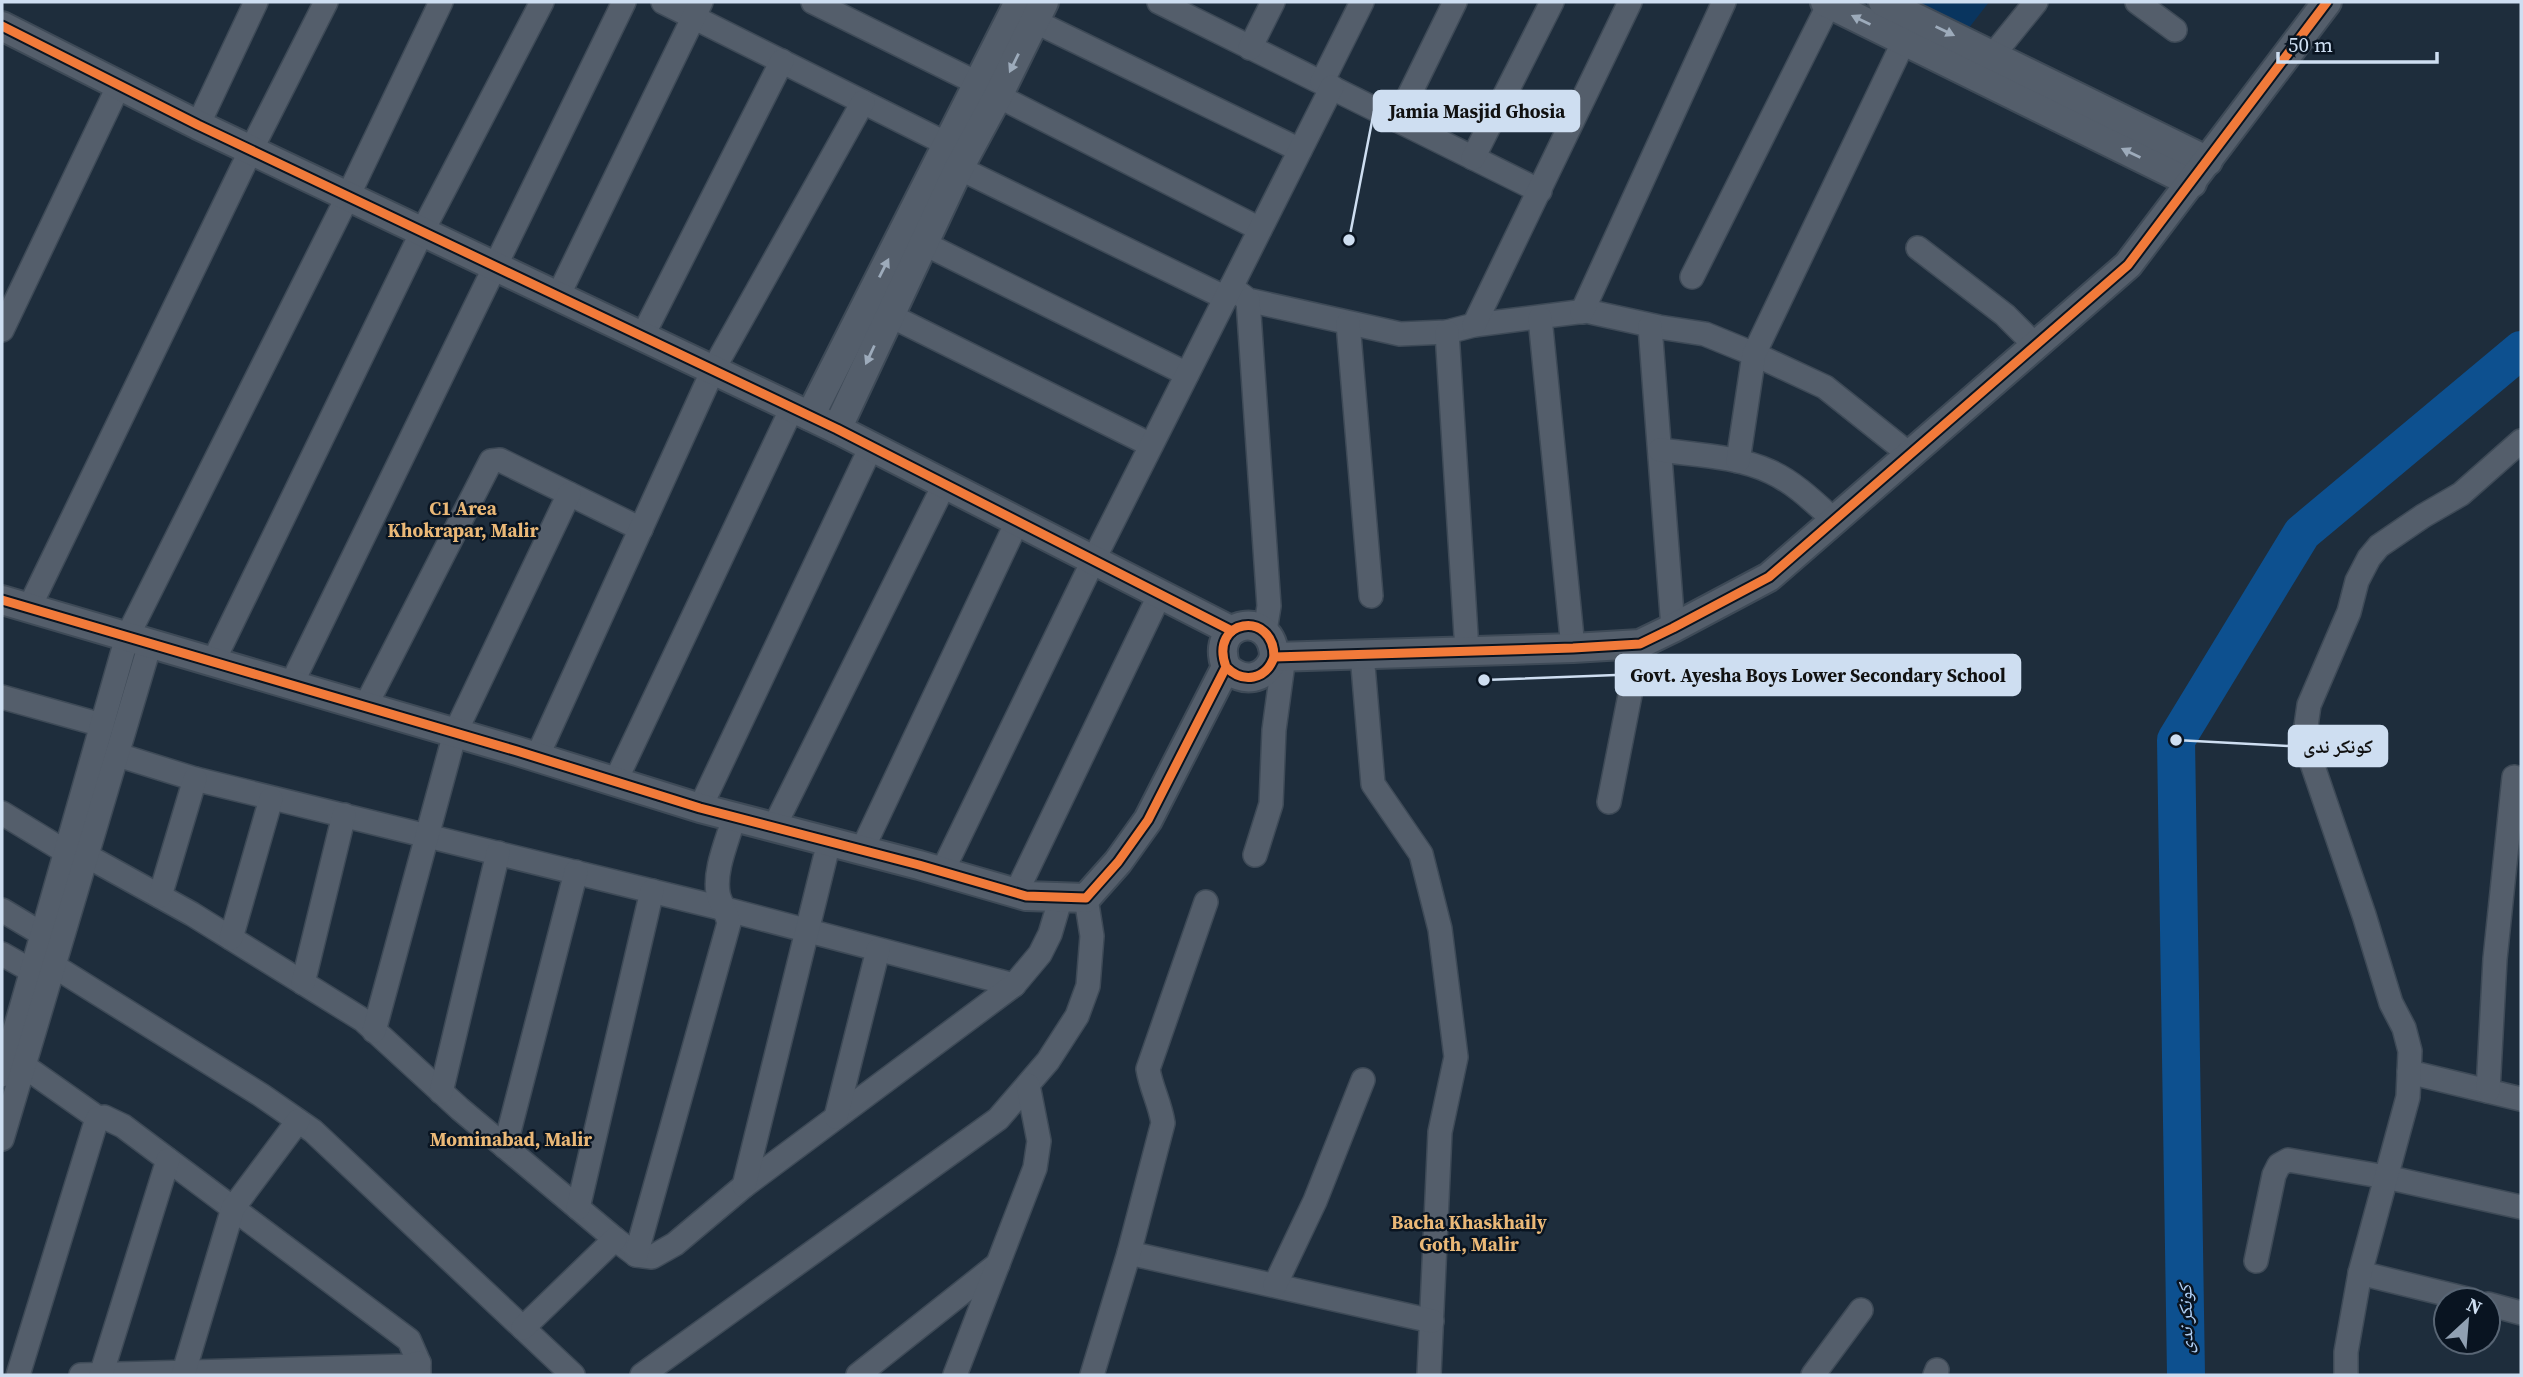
<svg xmlns="http://www.w3.org/2000/svg" width="2523" height="1377" font-family="'Source Serif 4','Noto Naskh Arabic',serif">
  <rect width="100%" height="100%" fill="#1e2d3c"/>
  <path fill="#09355f" d="M1901 2H1989L1965 33Z"/>
  <g fill="none" stroke-linecap="round" stroke-linejoin="round">
    <path stroke="#0d508f" stroke-width="38" d="M2186 1375 2176 740 2302 533 2521 350"/>
    <g stroke="#3e4a57" stroke-width="26">
      <g id="minor">
        <path d="M663 2 963 152"/>
        <path d="M813 2 977 83"/>
        <path d="M1159 2 1540 191"/>
        <path d="M2137 2 2175 30"/>
        <path d="M1034 21 1300 150"/>
        <path d="M1250 48 1273 2"/>
        <path d="M1993 55 2036 2"/>
        <path d="M1322 82 1362 2"/>
        <path d="M998 96 1260 229"/>
        <path d="M1397 120 1455 2"/>
        <path d="M198 125 256 2"/>
        <path d="M1473 158 1552 2"/>
        <path d="M959 168 1226 298"/>
        <path d="M923 243 1187 374"/>
        <path d="M1918 248 2005 315 2036 346"/>
        <path d="M1692 277 1829 4"/>
        <path d="M1231 287 1248 300 1400 334 1447 332 1474 325 1586 311 1659 327 1705 334 1754 354 1825 387 1909 454"/>
        <path d="M558 296 701 2"/>
        <path d="M1248 300 1269 606 1265 631"/>
        <path d="M1582 312 1724 2"/>
        <path d="M889 315 1151 445"/>
        <path d="M1540 318 1573 648"/>
        <path d="M1348 323 1371 596"/>
        <path d="M1474 325 1630 2"/>
        <path d="M1650 326 1673 628"/>
        <path d="M2 330 119 85"/>
        <path d="M1447 332 1467 651"/>
        <path d="M642 337 782 61"/>
        <path d="M1660 450C1696 455 1737 456 1771 472 1795 483 1815 503 1835 521"/>
        <path d="M1738 461 1754 354 1904 41"/>
        <path d="M29 608 251 150 326 2"/>
        <path d="M1362 654 1373 784 1421 854 1440 929 1456 1057 1440 1132 1429 1375"/>
        <path d="M213 662 422 232 542 2"/>
        <path d="M291 685 624 2"/>
        <path d="M2 697 102 725"/>
        <path d="M365 707 491 461 500 460 641 529"/>
        <path d="M118 755 195 779 725 909 1014 985"/>
        <path d="M537 757 713 370 863 102"/>
        <path d="M615 782 792 408"/>
        <path d="M1609 802 1640 644"/>
        <path d="M700 808 871 447"/>
        <path d="M2 813 66 852"/>
        <path d="M774 827 944 485"/>
        <path d="M862 850 1017 522"/>
        <path d="M1255 855 1271 804 1274 730 1284 656"/>
        <path d="M87 856 192 914 363 1020 460 1109 615 1239 636 1255 652 1257 675 1244 744 1186 1014 985 1040 954 1050 934 1061 897"/>
        <path d="M942 872 1093 561 1332 87"/>
        <path d="M1016 893 1160 594"/>
        <path d="M160 896 195 779"/>
        <path d="M2 910 42 934"/>
        <path d="M231 938 271 799"/>
        <path d="M2 954 32 971"/>
        <path d="M54 966 261 1095 313 1131 573 1375"/>
        <path d="M303 983 344 815"/>
        <path d="M374 1031 455 733 569 494"/>
        <path d="M24 1066 98 1118"/>
        <path d="M2409 1072 2521 1099"/>
        <path d="M2 1075 127 637 348 196 441 2"/>
        <path d="M2488 1091 2495 959 2514 777"/>
        <path d="M441 1092 498 853"/>
        <path d="M836 1117 878 950"/>
        <path d="M2 1139 150 644"/>
        <path d="M505 1147 576 872"/>
        <path d="M744 1186 829 842"/>
        <path d="M578 1208 652 891"/>
        <path d="M1129 1253 1432 1321"/>
        <path d="M636 1255 729 923C727 913 719 901 718 893 714 869 728 840 734 817"/>
        <path d="M2256 1261 2274 1175 2279 1165 2288 1160 2386 1177 2521 1207"/>
        <path d="M2360 1273 2471 1300"/>
        <path d="M1275 1285 1315 1201 1363 1080"/>
        <path d="M2488 1304 2521 1313"/>
        <path d="M523 1328 615 1239"/>
        <path d="M18 1375 95 1125 98 1118 104 1117 123 1126 409 1340 419 1363V1375"/>
        <path d="M81 1375 406 1366 419 1363"/>
        <path d="M101 1375 168 1160"/>
        <path d="M183 1375 233 1208 298 1121"/>
        <path d="M642 1375 998 1119 1048 1061 1077 1016 1088 986 1092 936 1086 898"/>
        <path d="M858 1375 998 1264"/>
        <path d="M955 1375 1035 1168 1039 1141 1028 1085"/>
        <path d="M1092 1375 1129 1253 1163 1123C1160 1103 1151 1088 1148 1069L1206 902"/>
        <path d="M1813 1375 1861 1310"/>
        <path d="M1935 1375 1937 1370"/>
        <path d="M2346 1375V1352L2360 1273 2408 1097 2410 1051 2404 1028 2391 1003 2364 915 2304 740 2309 705 2349 612 2357 581 2369 558 2379 546 2423 516 2461 494 2521 441"/>
      </g>
    </g>
    <g stroke="#3e4a57" stroke-width="32">
      <g id="tertiary">
        <path d="M1825 2 2192 183"/>
        <path d="M1883 2 2208 161"/>
        <path d="M2 26 198 125 837 429 1232 631"/>
        <path d="M810 416 1019 2"/>
        <path d="M837 429 959 168 998 96 1044 2"/>
        <path d="M2 600 517 751 700 808 919 865 1026 896 1086 898 1118 862 1148 820 1226 667C1208 619 1274 609 1274 657 1266 680 1243 684 1226 667"/>
        <path d="M1274 657 1573 648 1640 644 1673 628 1769 577 2128 265 2327 2"/>
      </g>
    </g>
    <use href="#minor" stroke="#545e6b" stroke-width="23"/>
    <use href="#tertiary" stroke="#545e6b" stroke-width="28"/>
    <g stroke="#091421" stroke-width="13">
      <g id="cycleway">
        <path d="M2 26 198 125 837 429 1232 631"/>
        <path d="M2 600 517 751 700 808 919 865 1026 896 1086 898 1118 862 1148 820 1226 667C1208 619 1274 609 1274 657 1266 680 1243 684 1226 667"/>
        <path d="M1274 657 1573 648 1640 644 1673 628 1769 577 2128 265 2327 2"/>
      </g>
    </g>
    <use href="#cycleway" stroke="#f17a3a" stroke-width="9"/>
  </g>
  <defs><path id="oneway-solid" d="M-6-.8H1V-3.2L6.5 0L1 3.2V.8H-6Z" transform="scale(1.75)"/></defs>
  <g fill="#9dabbb">
    <use href="#oneway-solid" transform="translate(1861 20) rotate(-154)"/>
    <use href="#oneway-solid" transform="translate(1945 31) rotate(26)"/>
    <use href="#oneway-solid" transform="translate(1014 63) rotate(116)"/>
    <use href="#oneway-solid" transform="translate(2131 153) rotate(-154)"/>
    <use href="#oneway-solid" transform="translate(884 268) rotate(-63)"/>
    <use href="#oneway-solid" transform="translate(870 355) rotate(115)"/>
  </g>
  <g text-anchor="middle" dominant-baseline="central" stroke-width="5" stroke-linejoin="round" paint-order="stroke">
    <g font-size="19" font-weight="bold" fill="#eab877" stroke="#091421">
      <text x="463" y="508">C1 Area<tspan x="463" dy="22">Khokrapar, Malir</tspan></text>
      <text x="511" y="1139">Mominabad, Malir</text>
      <text x="1469" y="1222">Bacha Khaskhaily<tspan x="1469" dy="22">Goth, Malir</tspan></text>
    </g>
    <g font-size="19" font-style="italic" fill="#b0d0f6" stroke="#091421">
      <text transform="translate(2185 1319) rotate(-91)">کونکر ندی</text>
    </g>
  </g>
  <path fill="none" stroke="#cedef1" stroke-width="2.5" d="M1349 240L1374 111M1484 680L1616 675M2176 740L2289 746"/>
  <g fill="#cedef1" stroke="#091421" stroke-width="2.5">
    <circle cx="1349" cy="240" r="7"/>
    <circle cx="1484" cy="680" r="7"/>
    <circle cx="2176" cy="740" r="7"/>
  </g>
  <g fill="#cedef1" stroke="#cedef1" stroke-width="2.5">
    <rect x="1374" y="91" width="205" height="40" rx="7"/>
    <rect x="1616" y="655" width="404" height="40" rx="7"/>
    <rect x="2289" y="726" width="98" height="40" rx="7"/>
  </g>
  <g font-size="19" text-anchor="middle" font-weight="bold" fill="#111">
    <text x="1477" y="118">Jamia Masjid Ghosia</text>
    <text x="1818" y="682">Govt. Ayesha Boys Lower Secondary School</text>
    <text x="2338" y="753">کونکر ندی</text>
  </g>
  <rect width="2523" height="1377" fill="none" stroke="#cedef1" stroke-width="7"/>
  <g transform="translate(2467 1321) rotate(26)"><circle r="33" fill="#091421" stroke="#586574" stroke-width="2"/>
  <path d="M0-5L12 26L0 18L-12 26Z" fill="#90a0b2"/>
  <text y="-10" font-size="19" font-weight="bold" text-anchor="middle" fill="#cedef1">N</text>
  </g>
  <path d="M2278 52v10h159v-10" fill="none" stroke="#cedef1" stroke-width="3.5"/>
  <text x="2288" y="52" font-size="21" fill="#cedef1" stroke="#091421" stroke-width="5" paint-order="stroke">50 m</text>
</svg>
